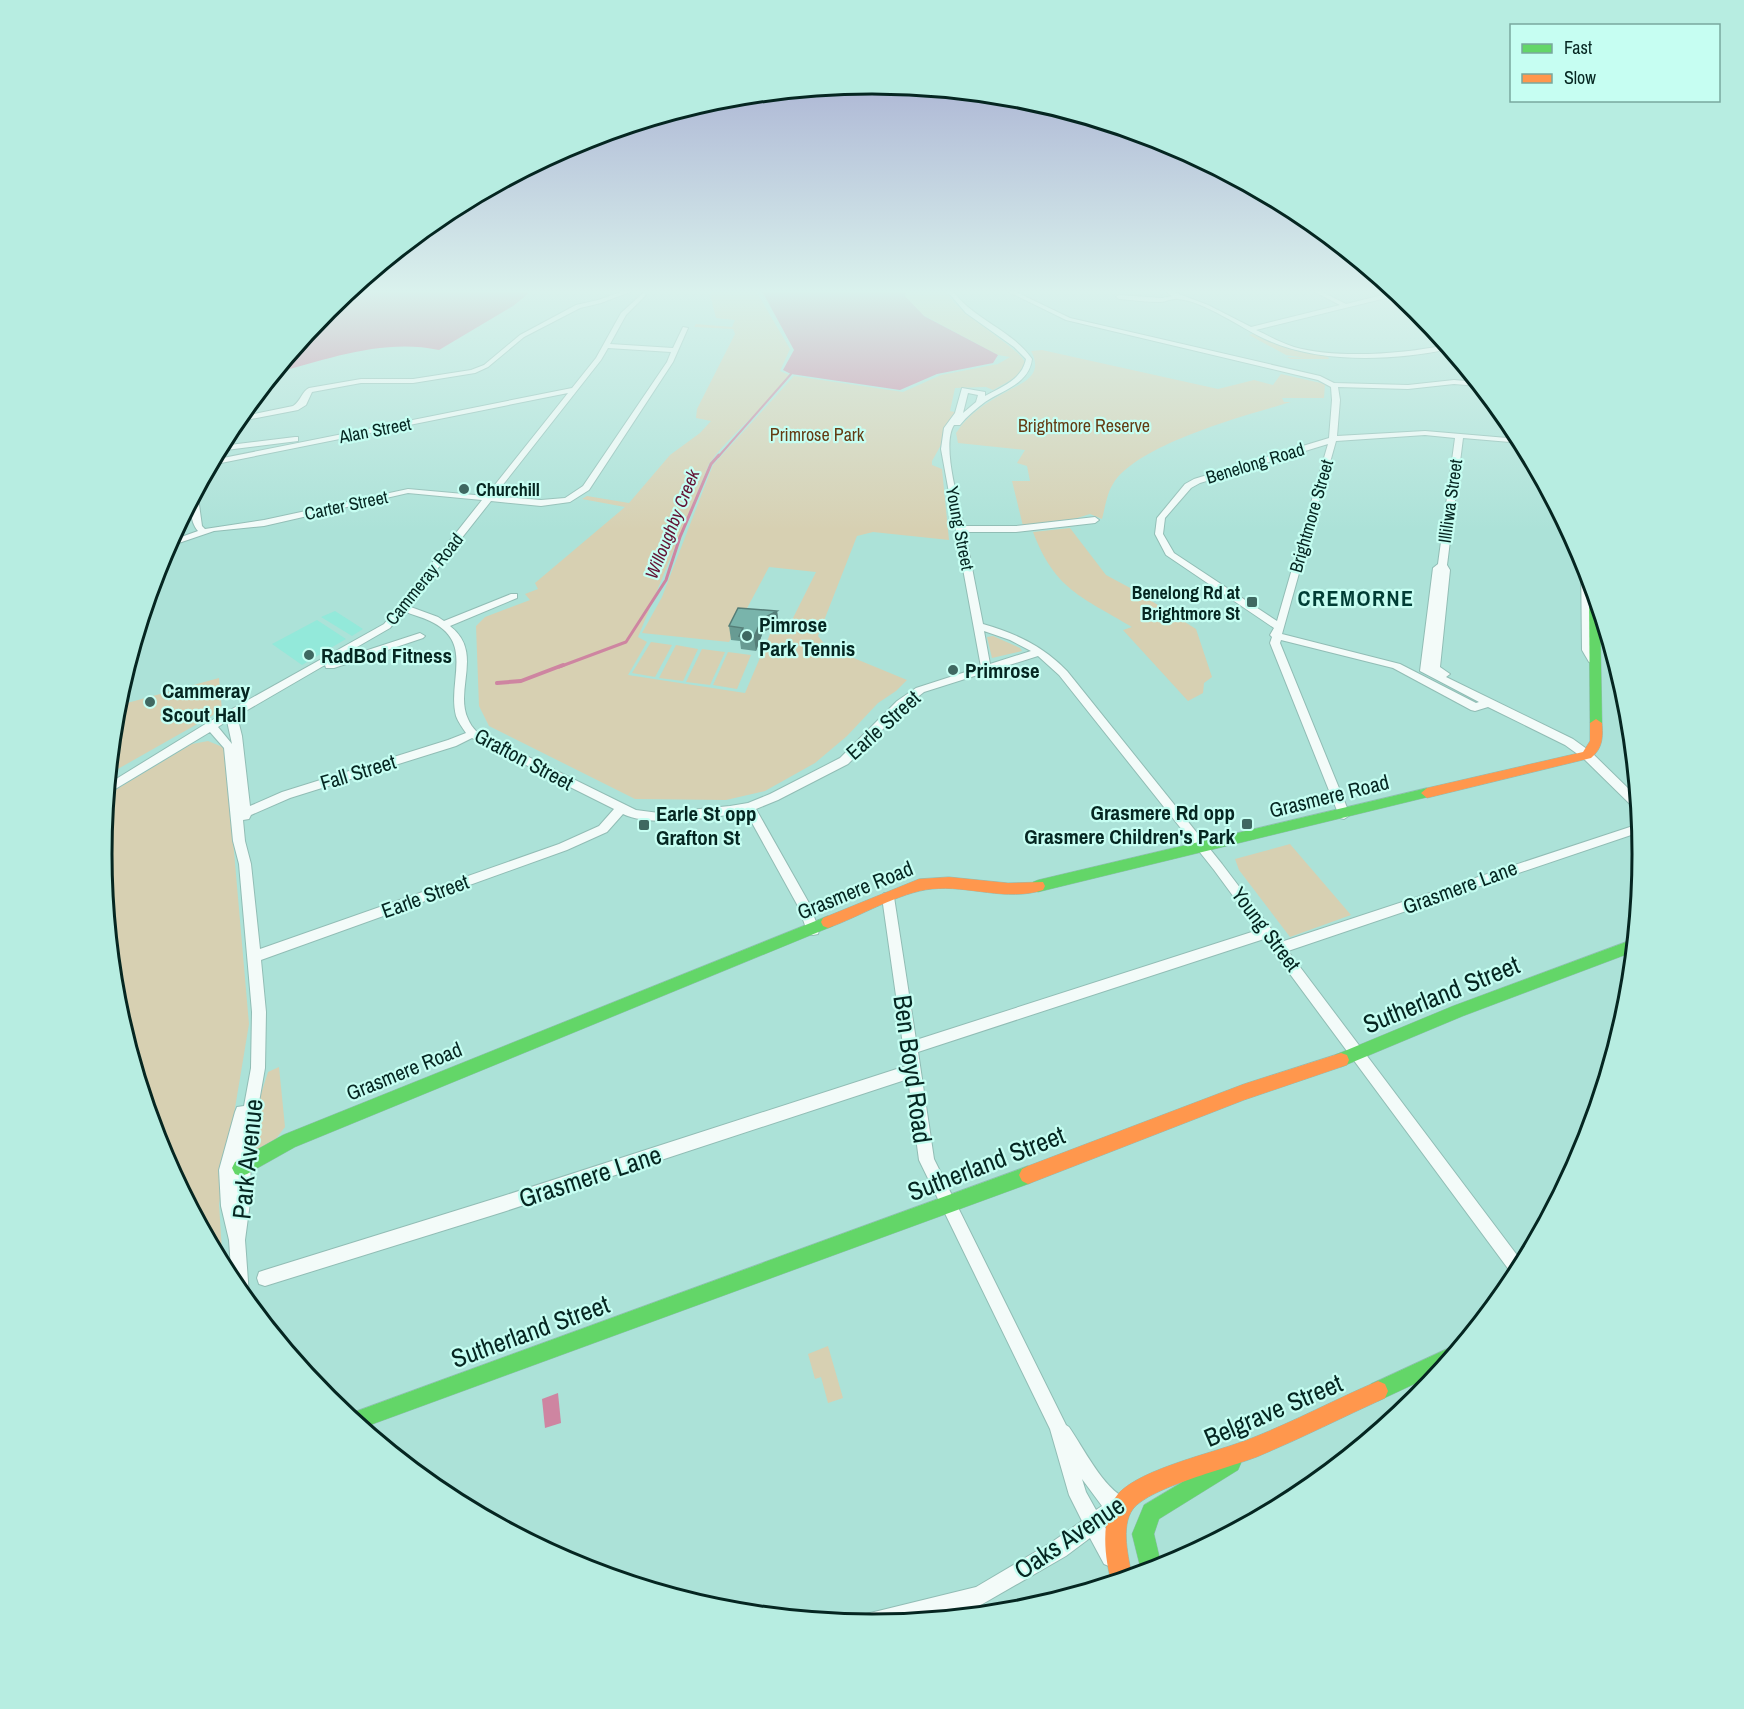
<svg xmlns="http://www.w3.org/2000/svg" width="1744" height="1709" font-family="'Archivo Narrow',sans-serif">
  <rect width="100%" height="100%" fill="#ace2d8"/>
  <g fill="#93e9da">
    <path d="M335 611 363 629 352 636 321 617Z"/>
    <path d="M317 620 346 639 302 665 272 644Z"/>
  </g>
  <g fill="#d7d0b2">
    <path d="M712 291H756L790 349 780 371 789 375C766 409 732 431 709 464L638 637 647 642 628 675 745 693 773 627 790 624 816 572 769 567 729 642 642 633 662 597 713 465 794 376 903 392 941 375 998 364 1010 357 998 355 923 315 905 296 906 291H946C954 312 1027 352 1025 364 1022 377 1003 384 993 390L986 387 955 388 950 411 959 413 932 461V465L942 469 949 540 873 532 857 536 818 636 827 647 907 680 896 691 878 703 847 736 815 763 765 791 726 800 635 799 489 726 479 706 476 626 485 617 530 600 525 594 538 589 535 583 625 507 582 499 587 496 629 503 670 455 700 433 711 421 696 418 697 409 735 334 733 329 694 327 696 324 732 327 735 320 716 318 710 295Z"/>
    <path d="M1256 333C1279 344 1300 355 1327 355L1329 359H1291L1287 357 1306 358 1286 355 1249 335Z"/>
    <path d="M1042 350 1218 389 1254 380 1273 385 1281 374 1325 384 1324 398H1282L1284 402H1291C1247 415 1137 444 1113 484 1107 493 1105 508 1102 519L1090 514 1071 520 1023 526 1012 481H1030L1027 466 1017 463 1025 450 958 443 956 433C969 413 986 403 1006 392 1014 387 1028 382 1033 373 1037 366 1035 358 1031 351Z"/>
    <path d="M1070 528 1106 575 1134 590 1196 629 1212 677 1204 683 1203 693 1188 701 1123 630 1132 627C1082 597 1055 590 1033 532Z"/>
    <path d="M993 636 1020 648 1022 651 992 658 987 637Z"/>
    <path d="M651 642 672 645 655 677 632 673Z"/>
    <path d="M676 645 698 649 683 681 659 678Z"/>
    <path d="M702 649 725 652 710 685 686 682Z"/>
    <path d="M728 652 751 655 737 689 713 685Z"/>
    <path d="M219 678 222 710 109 774 116 706Z"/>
    <path d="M208 741 225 748 249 1024 219 1204 223 1267 160 1149 116 1004 102 854 107 795 192 744Z"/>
    <path d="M1290 844 1351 915 1290 937 1239 870 1235 859Z"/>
    <path d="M279 1067 285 1127 275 1140 248 1156 247 1138 268 1072Z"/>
    <path d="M828 1346 843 1398 828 1403 821 1377 815 1379 808 1354Z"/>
  </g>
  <g fill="#ce85a1">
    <path d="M353 291H526L528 294 513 306 439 350C384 338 328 359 275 373L327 309Z"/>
    <path d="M762 291H906L905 296 924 316 998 355 993 363 937 374 900 390 791 374 783 370 794 350Z"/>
    <path d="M558 1393 561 1423 545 1428 542 1399Z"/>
  </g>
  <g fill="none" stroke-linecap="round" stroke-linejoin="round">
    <path stroke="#ce85a1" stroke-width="2" d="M718 457 791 374"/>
    <path stroke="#ce85a1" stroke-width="3" d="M559 667 626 642 666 580 680 537 711 464 719 455"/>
    <path stroke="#ce85a1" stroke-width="4" d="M497 683 521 681 563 665"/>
    <g stroke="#91bdb5" stroke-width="2">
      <g id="street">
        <path d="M624 291H632L601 303 580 308 524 337 488 367 475 373 413 383H361L312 392 306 405 298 410 235 422 239 417 293 406C301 401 302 391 309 388L361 379H413L471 370 484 365 520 335 576 305 598 300Z"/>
        <path d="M947 291H953C974 320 1012 330 1032 359 1029 384 1003 390 985 402 976 409 967 416 960 425H954C941 445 959 503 964 526H1016L1095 517 1099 520 1095 523 1016 532H965L983 624C1015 633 1043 646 1067 671L1222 864 1281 942 1639 824 1640 832 1288 951 1523 1263 1515 1278 1264 939 918 1052 934 1159 1066 1425 1069 1427C1083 1447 1104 1490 1126 1498L1129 1512 1127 1519 1120 1521 1115 1519 1105 1527 1121 1557 1118 1564 1111 1567 1104 1564 1090 1538 1066 1556 979 1606 922 1620 872 1625 856 1623 859 1617 866 1614 976 1587 1052 1542 1082 1521 1069 1495 1050 1429 919 1160 908 1079 503 1212 265 1286 259 1284 257 1278 259 1272 265 1270 503 1196 906 1066 882 897 884 893H892L894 897 916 1040 1258 930 1214 870 1059 675 1038 656 924 692 905 707 848 764 778 800 756 809 809 903 819 930 818 934 813 935 808 934 799 908 746 812C714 817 652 828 623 814L607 832 567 850 261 960 266 1012 265 1068 250 1153 251 1195 245 1240 249 1295 247 1301 232 1283 229 1240 221 1206 219 1170 235 1112 237 1107 244 1106 251 1068 252 1012 239 864 233 841 224 748 210 732 107 794 108 784 207 723 384 624 482 500 408 493 264 526 214 531 167 547 170 541 198 531C190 522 189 505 195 495L198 497 202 526 205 529 264 520 408 489 486 496 568 393 211 465 213 460 572 388 596 358 621 313 643 293 646 295 626 315 610 344 673 348 683 327 688 328 673 362 589 490 570 502 541 506 491 501 408 606 438 617 444 621 511 594H517V598L450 626C484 652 454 689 468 719 470 724 473 728 476 731L636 810 659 813 730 806 748 803 770 794 840 758 897 701 916 688 981 667 941 449 944 428 955 413 962 388 985 392V396C1001 387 1022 380 1026 359L1014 347 966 313ZM608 348 671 352 667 362 583 486 565 498 541 500 494 496 601 360ZM968 393 978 395 976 402 963 413ZM404 611C412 615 422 617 430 621 475 642 447 681 456 716 458 722 462 727 466 733L448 740 282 792 250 806 242 736 237 716 325 665 326 668H334L423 638 425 636 420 633 331 662 390 628ZM984 631 1010 640 1031 651 990 664ZM227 721 232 744 218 727ZM472 738 614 809 599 826 559 844 260 949 251 864 245 841 243 820 249 819 251 815 290 798 456 746ZM1082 1479 1102 1506 1096 1510 1086 1492Z"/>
        <path d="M1007 291H1014L1070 318 1320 376 1334 383 1408 385 1454 380 1476 382 1479 386 1454 384 1408 389 1338 387 1340 400 1337 436 1425 431 1519 439 1522 443 1463 438 1447 565 1450 570 1440 667 1450 674 1446 677 1573 739 1591 752 1637 797 1638 808 1633 807 1583 758 1565 745 1488 707 1475 711 1471 710 1393 668 1281 640 1280 643 1350 815 1344 819 1340 818 1270 643 1272 637 1270 635 1274 628 1166 555 1155 534 1157 518 1185 484 1194 479 1329 438 1332 400 1331 387 1318 380 1066 320ZM1425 435 1455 438 1438 564 1433 568 1420 671 1479 702 1476 703 1400 664 1282 634 1336 441ZM1328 444 1277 621 1174 553 1163 534 1165 518 1191 488 1200 483Z"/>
        <path d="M1165 291H1171L1208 305 1251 327 1340 305 1313 291H1320L1346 304 1395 292 1398 295 1256 330C1269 336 1281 343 1294 347 1336 359 1404 354 1446 345L1449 349C1393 361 1318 364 1265 339 1241 328 1204 301 1178 299 1172 298 1166 302 1160 302 1146 302 1133 300 1119 299L1116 297 1119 295 1162 298 1172 296Z"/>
        <path d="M295 437H298V441L218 451 221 446Z"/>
        <path d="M1581 559 1584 560 1589 577 1592 650 1598 660 1593 663 1589 662 1582 650Z"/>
      </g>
    </g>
    <g stroke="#91bdb5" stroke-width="1">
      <g id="fast">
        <path d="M1593 590 1600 612 1602 723 1596 727 1590 723 1589 593Z"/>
        <path d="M1427 788 1433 793 1432 796 1038 892 1033 890 1031 886 1033 882 1038 880Z"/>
        <path d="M828 916 833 918 835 922 833 926 295 1147 247 1174 241 1176 235 1174 232 1168 235 1162 283 1135Z"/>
        <path d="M1634 939 1633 952 1463 1016 1341 1067 1335 1065 1333 1060 1335 1055 1453 1006Z"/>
        <path d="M1028 1166 1034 1169 1037 1175 1034 1181 1028 1184 362 1428 346 1415Z"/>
        <path d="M1451 1347 1457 1350 1438 1373 1378 1401 1371 1398 1368 1391 1371 1384Z"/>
        <path d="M1231 1453 1238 1456 1241 1463 1238 1470 1159 1519 1154 1534 1162 1568 1142 1574 1132 1534 1144 1505Z"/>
      </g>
    </g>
    <g stroke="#91bdb5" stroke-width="1">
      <g id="slow">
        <path d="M1596 719 1602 723C1603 737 1603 748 1591 758L1427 798 1421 793 1427 788 1583 752 1590 741V723Z"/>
        <path d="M949 877 1008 883 1043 882 1045 886 1043 890C1007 902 968 885 932 889 900 892 859 917 828 928L823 926 821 922 823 918 919 879Z"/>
        <path d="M1341 1053 1347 1055 1349 1060 1347 1065 1244 1100 1028 1184 1022 1181 1019 1175 1022 1169 1028 1166 1244 1084Z"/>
        <path d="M1378 1381 1385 1384 1388 1391 1385 1398C1343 1417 1302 1438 1259 1456 1230 1468 1150 1487 1133 1509 1120 1527 1129 1558 1132 1577L1112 1583C1104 1559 1100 1515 1118 1494 1141 1468 1218 1452 1252 1438 1295 1421 1336 1399 1378 1381Z"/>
      </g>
    </g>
    <use href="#street" fill="#f3fbf9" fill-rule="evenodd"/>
    <use href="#fast" fill="#63d668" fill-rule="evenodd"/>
    <use href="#slow" fill="#ff974d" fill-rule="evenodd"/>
  </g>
  <path fill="#689b93" d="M777 611 779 625 763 632 756 651 741 649 740 641 731 640 729 626Z"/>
  <path fill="#557e78" d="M777 611 779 625 763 632 756 651 754 637 762 619Z"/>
  <path fill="#79b4ab" stroke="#557e78" stroke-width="1.5" d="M738 608 777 611 762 619 754 637 739 636 743 628 729 626Z"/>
  <linearGradient id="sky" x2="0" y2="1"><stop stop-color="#9da1cc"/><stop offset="0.55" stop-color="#daf2ed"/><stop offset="1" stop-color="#daf2ed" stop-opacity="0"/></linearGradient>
  <rect width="1744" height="530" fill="url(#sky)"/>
  <g fill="#3f6861" stroke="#c6fef2" stroke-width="2">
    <circle cx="464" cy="489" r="6"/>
    <rect x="1246" y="596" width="12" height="12" rx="3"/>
    <circle cx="747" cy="636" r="6"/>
    <circle cx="309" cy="655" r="6"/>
    <circle cx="953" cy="670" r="6"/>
    <circle cx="150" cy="702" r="6"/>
    <rect x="1241" y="818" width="12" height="12" rx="3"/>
    <rect x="638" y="819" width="12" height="12" rx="3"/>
  </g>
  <g text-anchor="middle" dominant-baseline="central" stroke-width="4.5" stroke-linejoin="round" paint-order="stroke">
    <g font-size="18" fill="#643b13" stroke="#c6fef2">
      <text x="1084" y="425">Brightmore Reserve</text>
      <text x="817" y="434">Primrose Park</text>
    </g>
    <g font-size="18" fill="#052621" stroke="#c6fef2">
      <text transform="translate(375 430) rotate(-11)">Alan Street</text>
      <text transform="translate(1255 463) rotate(-17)">Benelong Road</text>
      <text transform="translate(1450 501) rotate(-82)">Illiliwa Street</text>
      <text transform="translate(346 505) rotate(-12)">Carter Street</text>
      <text transform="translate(1311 516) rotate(-74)">Brightmore Street</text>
      <text transform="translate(960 528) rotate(79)">Young Street</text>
      <text transform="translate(424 579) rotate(-51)">Cammeray Road</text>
    </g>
    <g font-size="18" font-weight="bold" fill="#052621" stroke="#c6fef2" text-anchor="start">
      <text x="476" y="489">Churchill</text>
      <text x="1240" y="592" text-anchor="end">Benelong Rd at<tspan x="1240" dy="21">Brightmore St</tspan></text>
    </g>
    <g font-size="18" font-style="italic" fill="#631133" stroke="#c6fef2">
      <text transform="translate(672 524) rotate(-68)">Willoughby Creek</text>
    </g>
    <g font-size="21" font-weight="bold" fill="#052621" stroke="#c6fef2" text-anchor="start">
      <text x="759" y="624">Pimrose<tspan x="759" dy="24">Park Tennis</tspan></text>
      <text x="321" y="655">RadBod Fitness</text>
      <text x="965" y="670">Primrose</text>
      <text x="162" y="690">Cammeray<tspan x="162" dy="24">Scout Hall</tspan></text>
      <text x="1235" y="812" text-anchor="end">Grasmere Rd opp<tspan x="1235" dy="24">Grasmere Children's Park</tspan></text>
      <text x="656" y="813">Earle St opp<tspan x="656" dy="24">Grafton St</tspan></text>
    </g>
    <g font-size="21" fill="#052621" stroke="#c6fef2">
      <text transform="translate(883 725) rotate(-42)">Earle Street</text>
      <text transform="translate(524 759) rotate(28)">Grafton Street</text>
      <text transform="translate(358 772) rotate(-17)">Fall Street</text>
      <text transform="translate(1329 796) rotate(-14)">Grasmere Road</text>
      <text transform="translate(1460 887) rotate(-20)">Grasmere Lane</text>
      <text transform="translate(855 890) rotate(-22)">Grasmere Road</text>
      <text transform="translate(425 896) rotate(-20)">Earle Street</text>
      <text transform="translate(1266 929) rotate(53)">Young Street</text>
      <text transform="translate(404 1071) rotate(-22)">Grasmere Road</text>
    </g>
    <g font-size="22" font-weight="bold" letter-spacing="1.5" fill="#003d35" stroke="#c6fef2">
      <text x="1356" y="598">CREMORNE</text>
    </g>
    <g font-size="26" fill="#052621" stroke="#c6fef2">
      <text transform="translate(1441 994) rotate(-22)">Sutherland Street</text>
      <text transform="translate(913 1069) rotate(82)">Ben Boyd Road</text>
      <text transform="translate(247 1159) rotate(-84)">Park Avenue</text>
      <text transform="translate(986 1163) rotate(-21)">Sutherland Street</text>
      <text transform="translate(590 1176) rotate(-18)">Grasmere Lane</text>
      <text transform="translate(530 1331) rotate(-20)">Sutherland Street</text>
      <text transform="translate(1273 1410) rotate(-23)">Belgrave Street</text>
      <text transform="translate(1069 1537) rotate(-34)">Oaks Avenue</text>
    </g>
  </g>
  <path d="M0 0H1744V1709H0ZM112 854a760 760 0 1 1 1520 0a760 760 0 1 1-1520 0Z" fill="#b7ede1" fill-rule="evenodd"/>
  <path fill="none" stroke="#052621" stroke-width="3" d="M112 854a760 760 0 1 1 1520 0a760 760 0 1 1-1520 0Z"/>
  <rect x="1510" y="24" width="210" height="78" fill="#c6fef2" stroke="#79a89e" stroke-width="1.5"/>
  <rect x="1522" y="44" width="30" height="9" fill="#63d668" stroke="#79a89e" stroke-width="1.5"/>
  <text x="1564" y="54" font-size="18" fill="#052621">Fast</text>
  <rect x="1522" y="74" width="30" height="9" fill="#ff974d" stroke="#79a89e" stroke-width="1.5"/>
  <text x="1564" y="84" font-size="18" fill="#052621">Slow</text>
</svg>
